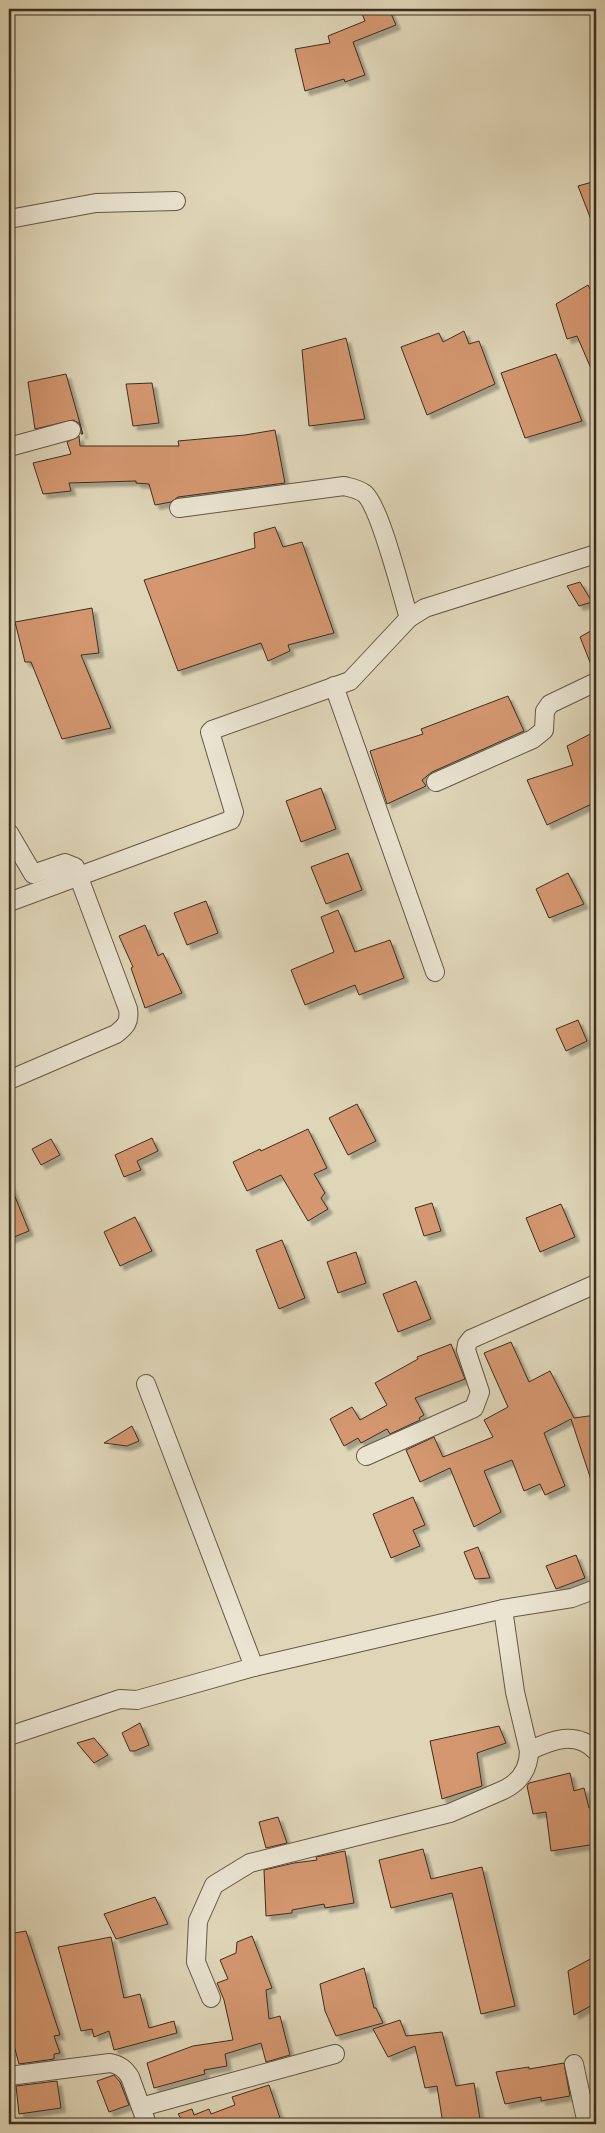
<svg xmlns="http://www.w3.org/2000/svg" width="605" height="2133" font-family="'IM FELL English',serif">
  <defs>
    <filter id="shadow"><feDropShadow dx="4.5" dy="4.5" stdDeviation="1" flood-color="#0004"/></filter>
  </defs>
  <rect width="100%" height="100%" fill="#dfd6b8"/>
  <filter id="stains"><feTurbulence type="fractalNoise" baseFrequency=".004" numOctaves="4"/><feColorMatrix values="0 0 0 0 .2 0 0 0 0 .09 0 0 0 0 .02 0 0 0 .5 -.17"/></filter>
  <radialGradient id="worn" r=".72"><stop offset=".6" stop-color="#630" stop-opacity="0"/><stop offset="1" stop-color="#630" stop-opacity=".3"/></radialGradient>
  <g fill="#d4976f" stroke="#3b2e1f" filter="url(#shadow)">
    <path d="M360 9H389L396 25 353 42 365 75 345 82 344 79 305 91 295 49 330 43 328 36 365 21Z"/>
    <path d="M596 181V230H595L578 186Z"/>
    <path d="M588 285 596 300V380L577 336 567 339 556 304Z"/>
    <path d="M464 331 469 344 479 341 495 384 427 415 401 347 439 333 443 342Z"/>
    <path d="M346 338 365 419 309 426 302 350Z"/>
    <path d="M556 354 582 421 525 438 501 373Z"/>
    <path d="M66 374 83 434H81V428L79 423 73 420 35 429 28 382Z"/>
    <path d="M152 383 159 423 133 426 126 384Z"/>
    <path d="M275 430 285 483 178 497 171 502 155 505 149 484 136 483V481L69 483 71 491 43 494 33 463 71 454 67 442 79 436 80 446H179L178 441 245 435Z"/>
    <path d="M275 527 283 547 302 542 334 633 288 645 290 651 268 661 261 643 178 671 144 580 255 548 254 533Z"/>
    <path d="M580 582 592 602 579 606 567 586Z"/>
    <path d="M92 608 99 653 81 655 111 728 62 739 31 662H25L15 622Z"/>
    <path d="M596 628V671L594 672 580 637Z"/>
    <path d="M508 696 524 731 432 772 422 780 426 786 387 804 370 751 423 734 421 729Z"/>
    <path d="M596 731V802L547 825 527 780 573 765 567 746Z"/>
    <path d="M321 788 336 829 301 842 286 801Z"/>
    <path d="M348 853 362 890 326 904 311 867Z"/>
    <path d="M568 873 584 904 549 918 536 889Z"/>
    <path d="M206 901 218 933 187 945 174 913Z"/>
    <path d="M338 910 355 952 390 940 404 978 359 995 355 985 305 1005 291 970 334 952 321 917Z"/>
    <path d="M145 925 158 956 163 953 182 993 145 1008 131 968 133 967 119 936Z"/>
    <path d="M578 1020 587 1041 566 1051 556 1029Z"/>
    <path d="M357 1104 376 1141 348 1155 329 1118Z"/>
    <path d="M308 1129 327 1168 314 1174 325 1193 321 1198 328 1209 308 1221 281 1175 247 1191 233 1162 260 1149 261 1151Z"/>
    <path d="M152 1138 158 1151 137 1161 141 1170 124 1177 115 1155Z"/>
    <path d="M51 1139 60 1155 41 1165 32 1149Z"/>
    <path d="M9 1182 29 1231 9 1239Z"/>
    <path d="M432 1203 441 1231 424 1236 415 1208Z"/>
    <path d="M561 1204 575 1237 540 1252 526 1218Z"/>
    <path d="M135 1217 152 1251 120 1266 104 1232Z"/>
    <path d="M282 1240 305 1298 279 1309 256 1250Z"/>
    <path d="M356 1252 366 1283 338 1293 327 1262Z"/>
    <path d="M416 1281 431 1319 398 1332 383 1294Z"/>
    <path d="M511 1342 529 1382 550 1371 574 1418 596 1415V1489H594L571 1419 544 1433 565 1486 545 1495 540 1484 524 1491 512 1460 484 1471 501 1512 474 1527 450 1468 420 1482 406 1450 434 1437 443 1457 493 1437 484 1420 508 1407 484 1353Z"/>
    <path d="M451 1344 465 1379 415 1398 424 1415 419 1418 420 1420 390 1434 387 1429 361 1443 358 1438 344 1446 330 1419 352 1407 360 1420 387 1405 375 1383 418 1359 417 1357Z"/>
    <path d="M132 1426 139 1441 127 1446 104 1443Z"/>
    <path d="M413 1497 425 1525 413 1530 420 1546 391 1558 373 1514Z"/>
    <path d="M478 1547 490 1578 475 1579 464 1552Z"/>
    <path d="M576 1555 585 1578 556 1589 546 1566Z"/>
    <path d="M140 1723 149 1745 135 1751H130L122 1733Z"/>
    <path d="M499 1726 506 1743 477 1753 482 1786 442 1799 430 1741Z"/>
    <path d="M94 1738 108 1755 94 1763 77 1743Z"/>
    <path d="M570 1773 574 1791 584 1788 589 1808 596 1807V1844L551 1851 546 1812 533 1814 527 1786 529 1783Z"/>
    <path d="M278 1817 287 1843 266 1848 259 1822Z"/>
    <path d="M423 1849 431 1879 482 1867 515 2006 481 2014 452 1893 391 1908 379 1860Z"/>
    <path d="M345 1851 354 1903 325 1908 324 1904 292 1910V1913L266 1916 264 1870 294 1863 317 1860 316 1857Z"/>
    <path d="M155 1897 168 1924 116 1939 104 1914Z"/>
    <path d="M26 1931 60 2035 54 2036 60 2053 54 2054V2059L19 2064 9 2027V1934Z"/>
    <path d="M252 1936 272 1988 266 1990 269 2019 280 2016 290 2055 266 2062 261 2043 225 2054 227 2066 204 2070 205 2074 154 2088 147 2063 193 2046 233 2040 224 2000 217 1983 228 1979 220 1960 236 1953 237 1942Z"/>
    <path d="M111 1937 124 1998 140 1994 149 2028 174 2021 177 2033 114 2050 109 2031 94 2037 92 2029 81 2031 58 1947Z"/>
    <path d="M596 1956V2003L574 2015 568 1971Z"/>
    <path d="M364 1968 374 2008H376L383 2023 336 2036 325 2011 320 1984Z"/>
    <path d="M400 2020 406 2036 442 2032 456 2086 474 2083 480 2119 443 2124 437 2086 425 2088 415 2046 388 2057 373 2029Z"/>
    <path d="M564 2063 570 2096 541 2101V2097L505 2104 496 2072 529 2067V2069Z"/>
    <path d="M114 2075 120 2082 129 2105 109 2112 97 2081Z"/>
    <path d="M57 2081 61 2108 19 2114 16 2086Z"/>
    <path d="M269 2085 282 2124H171L181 2119 178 2114 192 2109 194 2115 209 2109 211 2114 235 2105 232 2097Z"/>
  </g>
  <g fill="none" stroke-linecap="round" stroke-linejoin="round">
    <g stroke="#645845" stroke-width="20">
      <g id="minor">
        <path d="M9 219 96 203 176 201"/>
        <path d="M9 447 71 430"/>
        <path d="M179 508 344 486C352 488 359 489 365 494 381 509 401 593 409 618"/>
        <path d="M334 686 435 972"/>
        <path d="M436 782 533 739 544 730 545 711 550 704 596 682"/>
        <path d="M9 833 33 874 65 863 75 867 128 1009C130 1022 126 1026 116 1034L9 1080"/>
        <path d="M9 902 231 820 234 812 210 732 212 730 350 681 409 618 425 608 596 554"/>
        <path d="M146 1384 254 1667"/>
        <path d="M366 1456 474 1408 480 1392 466 1350 467 1344 471 1339 596 1284"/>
        <path d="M503 1609 515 1692 529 1751C551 1740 576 1730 596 1751"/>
        <path d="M9 1736 120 1699 137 1700 254 1667 503 1609 572 1598 596 1589"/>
        <path d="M211 1998 196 1962 198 1921 214 1885 250 1863 450 1813 501 1791C518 1784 529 1770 529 1751"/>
        <path d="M574 2064 587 2124"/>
        <path d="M9 2076 110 2063C120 2065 125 2069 130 2077L147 2124"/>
        <path d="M141 2107 335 2054"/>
      </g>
    </g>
    <use href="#minor" stroke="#eae4d1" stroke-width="18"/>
  </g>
  <rect width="605" height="2133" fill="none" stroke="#dfd6b8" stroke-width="30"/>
  <rect x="10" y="10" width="585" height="2113" fill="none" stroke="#3b2e1f" stroke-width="2.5"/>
  <rect x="15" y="15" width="575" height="2103" fill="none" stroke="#3b2e1f"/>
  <rect width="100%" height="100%" filter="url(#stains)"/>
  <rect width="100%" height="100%" fill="url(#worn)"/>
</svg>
